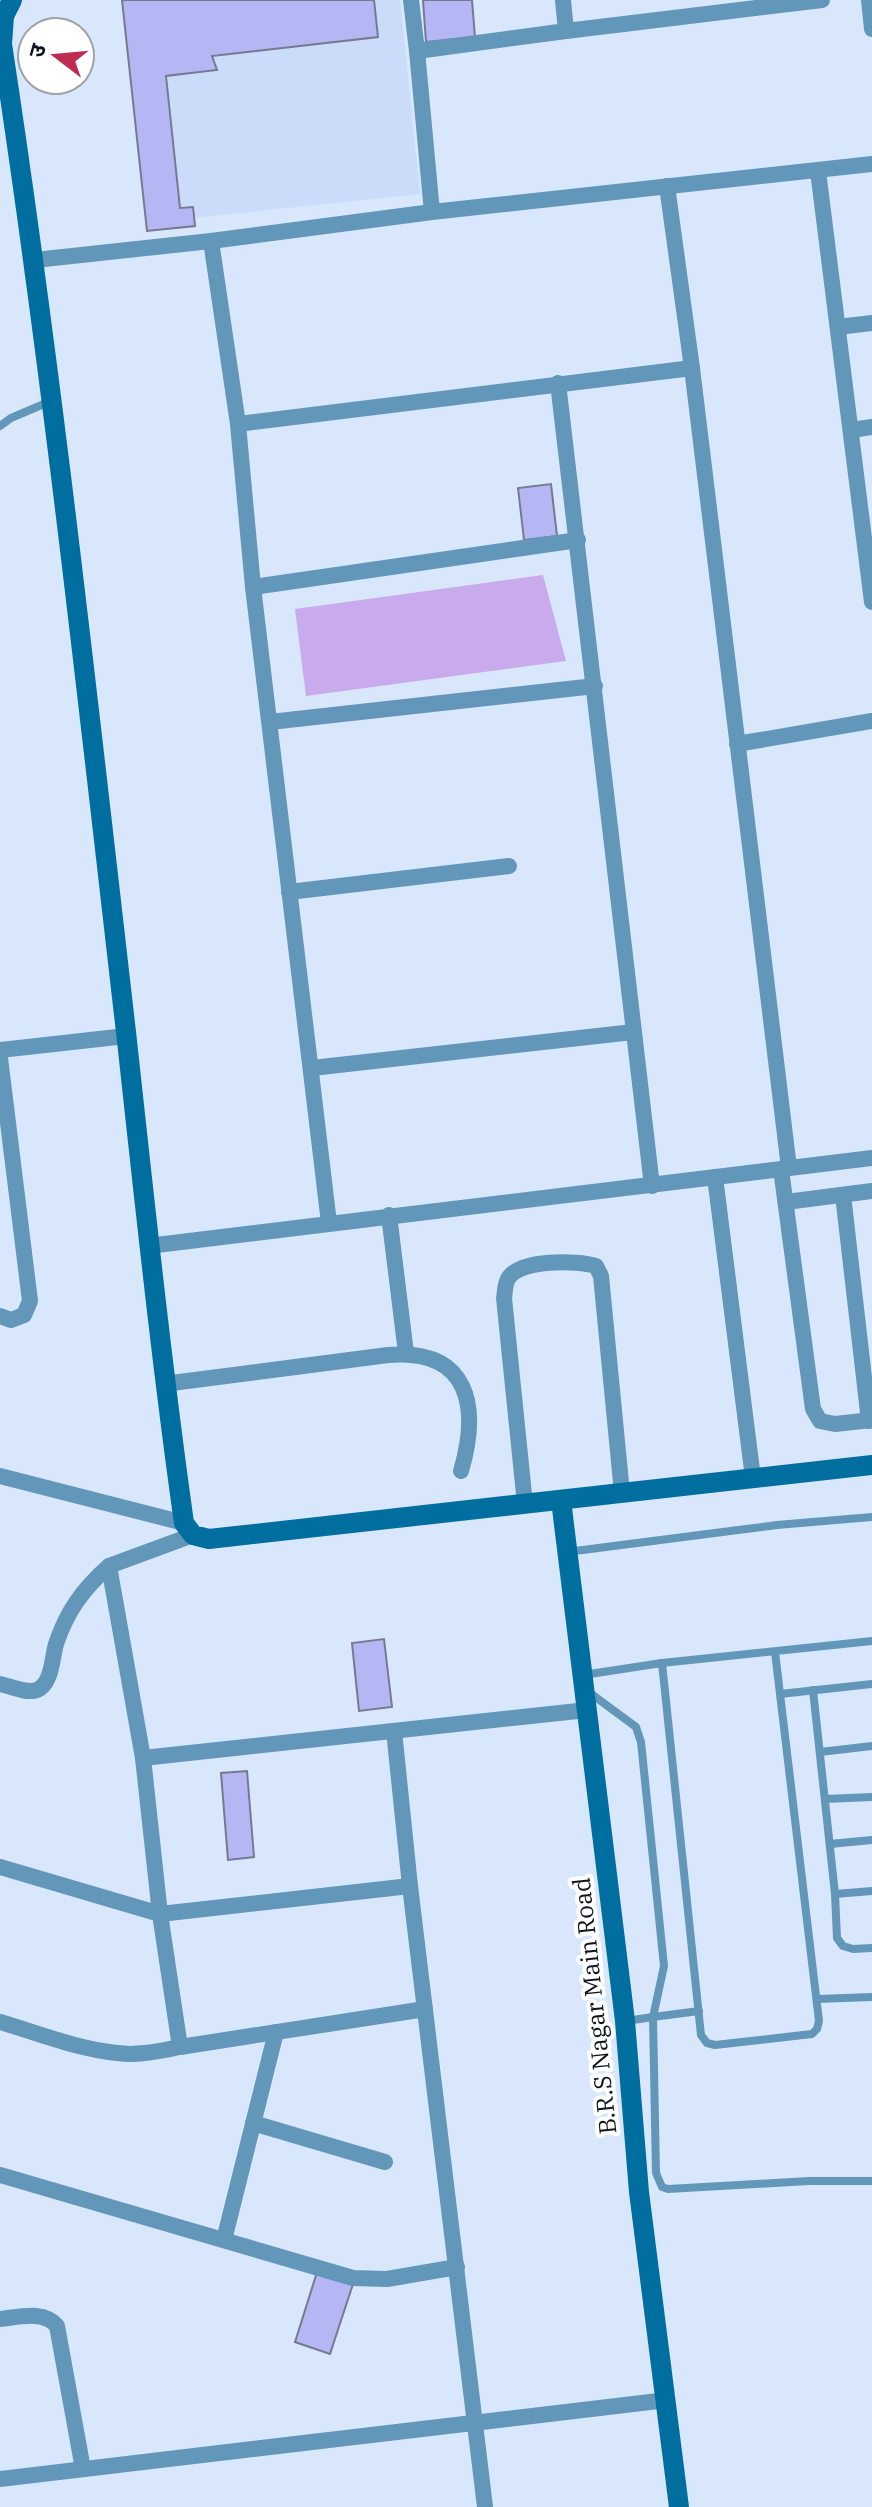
<svg xmlns="http://www.w3.org/2000/svg" width="872" height="2507" font-family="'IBM Plex Serif','Noto Sans Devanagari',serif">
  <rect width="100%" height="100%" fill="#d9e7fd"/>
  <path fill="#cadcf9" d="M133 0H400L420 194 156 222Z"/>
  <path fill="#c9abed" d="M543 575 566 661 306 696 295 609Z"/>
  <g fill="#b4b7f4" stroke="#77798f" stroke-width="2">
    <path d="M122 0H374L378 37 212 56 217 70 166 76 180 208 193 207 195 226 147 231Z"/>
    <path d="M423 0H472L475 37 426 42Z"/>
    <path d="M551 484 557 536 524 540 518 488Z"/>
    <path d="M384 1639 392 1707 359 1711 352 1643Z"/>
    <path d="M247 1771 254 1857 228 1860 221 1773Z"/>
    <path d="M318 2269 354 2281 330 2354 295 2342Z"/>
  </g>
  <g fill="none" stroke-linecap="round" stroke-linejoin="round">
    <g stroke="#6297b9" stroke-width="8">
      <path d="M0 426 11 418 51 401"/>
      <path d="M567 1552 777 1525 872 1517"/>
      <path d="M662 1663 701 2035 707 2043 715 2045 812 2034 817 2029 819 2021 775 1652"/>
      <path d="M583 1675 662 1663 872 1641"/>
      <path d="M586 1690 636 1727 641 1742 664 1966 653 2017 626 2021"/>
      <path d="M813 1690 835 1894 837 1938 843 1946 853 1949 872 1948"/>
      <path d="M780 1694 872 1684"/>
      <path d="M820 1752 872 1746"/>
      <path d="M825 1799 872 1797"/>
      <path d="M830 1844 872 1840"/>
      <path d="M835 1894 872 1891"/>
      <path d="M817 1999 872 1997"/>
      <path d="M699 2011 653 2017 656 2173 662 2187 668 2189 809 2181H872"/>
    </g>
    <g stroke="#6297b9" stroke-width="16">
      <path d="M411 0 417 51 566 31 563 0"/>
      <path d="M869 0 872 29"/>
      <path d="M566 31 822 0"/>
      <path d="M417 51 432 212"/>
      <path d="M818 171 872 602"/>
      <path d="M667 186 692 368 789 1168"/>
      <path d="M211 241 238 424 253 587 329 1223"/>
      <path d="M35 260 211 241 432 212 872 164"/>
      <path d="M838 327 872 323"/>
      <path d="M558 383 652 1186"/>
      <path d="M238 424 692 368"/>
      <path d="M851 430 872 427"/>
      <path d="M253 587 578 540"/>
      <path d="M270 722 595 686"/>
      <path d="M737 744 872 721"/>
      <path d="M289 892 509 866"/>
      <path d="M0 1050 126 1036"/>
      <path d="M0 1058 30 1301 24 1315 11 1320 0 1316"/>
      <path d="M312 1068 633 1032"/>
      <path d="M781 1169 813 1409 820 1421 835 1424 872 1420"/>
      <path d="M715 1177 753 1478"/>
      <path d="M843 1195 869 1421"/>
      <path d="M786 1202 872 1191"/>
      <path d="M389 1215 406 1353"/>
      <path d="M148 1246 872 1158"/>
      <path d="M164 1384 388 1355C469 1348 480 1406 461 1471"/>
      <path d="M0 1476 184 1523"/>
      <path d="M525 1504 504 1298C505 1293 505 1283 508 1279 518 1259 578 1260 596 1266L601 1276 622 1493"/>
      <path d="M193 1535 109 1566 143 1758 587 1710"/>
      <path d="M0 1684C10 1686 27 1694 37 1690 52 1684 52 1658 56 1644 67 1611 83 1589 109 1566"/>
      <path d="M394 1731 410 1886 485 2507"/>
      <path d="M0 1867 160 1914 410 1886"/>
      <path d="M0 2022C38 2033 77 2049 117 2053 138 2056 159 2051 180 2047L160 1914 143 1758"/>
      <path d="M180 2047 425 2009"/>
      <path d="M253 2123 385 2162"/>
      <path d="M0 2175 353 2278 387 2279 457 2267"/>
      <path d="M224 2240 276 2032"/>
      <path d="M0 2319C19 2317 44 2310 57 2326L83 2469"/>
      <path d="M0 2479 667 2400"/>
    </g>
    <g stroke="#006fa0" stroke-width="20">
      <path d="M12 0 4 16 2 44C52 372 88 702 126 1032 144 1196 161 1359 184 1523L193 1535 209 1539 872 1465"/>
      <path d="M561 1500 625 2021 639 2192 679 2507"/>
    </g>
  </g>
  <g text-anchor="middle" dominant-baseline="central" stroke-width="8" stroke-linejoin="round" paint-order="stroke">
    <g font-size="24" fill="#10141c" stroke="#fff">
      <text transform="translate(594 2006) rotate(-96)">B.R.S Nagar Main Road</text>
    </g>
  </g>
  <g transform="translate(56 56) rotate(286)"><circle r="38" fill="#ffffff" stroke="#9fa1a4" stroke-width="2"/>
  <path d="M0-6L14 30L0 20L-14 30Z" fill="#be2d51"/>
  <text y="-12" font-size="22" font-weight="bold" text-anchor="middle" fill="#10141c">उ</text>
  </g>
</svg>
